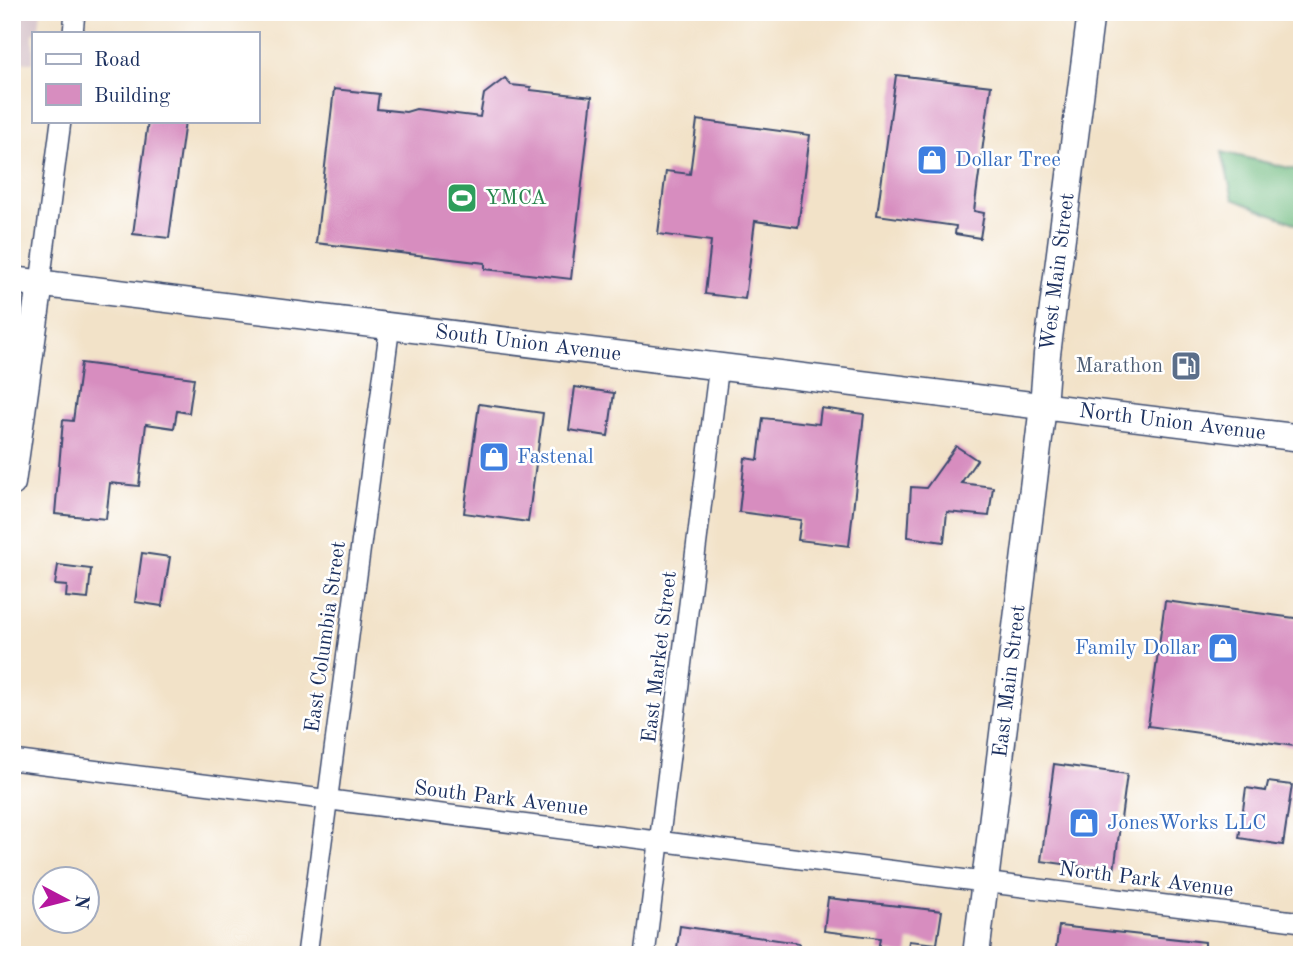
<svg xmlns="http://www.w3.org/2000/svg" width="1314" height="967" font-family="'Old Standard TT',serif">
  <rect width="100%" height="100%" fill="#fff"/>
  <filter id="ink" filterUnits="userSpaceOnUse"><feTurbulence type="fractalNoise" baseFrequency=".0143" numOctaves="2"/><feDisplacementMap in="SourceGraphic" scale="14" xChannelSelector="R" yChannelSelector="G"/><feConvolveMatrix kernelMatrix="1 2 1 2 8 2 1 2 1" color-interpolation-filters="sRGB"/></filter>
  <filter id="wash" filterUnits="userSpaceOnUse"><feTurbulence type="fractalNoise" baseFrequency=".00686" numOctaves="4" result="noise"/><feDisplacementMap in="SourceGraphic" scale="28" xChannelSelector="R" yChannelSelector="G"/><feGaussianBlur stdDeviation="1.57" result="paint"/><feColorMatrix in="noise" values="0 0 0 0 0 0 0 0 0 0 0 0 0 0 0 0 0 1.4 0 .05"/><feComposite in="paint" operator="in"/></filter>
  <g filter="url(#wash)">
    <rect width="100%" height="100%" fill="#f2e2c8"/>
    <path fill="#d2bec5" d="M12 12H41L38 33H33V63L12 61Z"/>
    <path fill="#71bb81" stroke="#467570" stroke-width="2" d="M1222 152 1302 171V226L1233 199Z"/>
    <g id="blocks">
      <g fill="#d78dbf">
        <path d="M896 75 991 86 974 211 984 213 980 238 955 234 956 226 877 215Z"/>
        <path d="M505 78 511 85 531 87 530 90 592 97 571 279 485 269V263L316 243 334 89 379 94 377 109 406 112 416 109 480 117 484 94Z"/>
        <path d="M697 120 810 135 798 227 755 221 745 299 705 294 711 241 658 234 666 171 690 174Z"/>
        <path d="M148 121H185L169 238 133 234Z"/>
        <path d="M81 363 194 378 189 413 177 411 174 428 146 424 139 486 110 483 106 519 55 514 63 420 73 421Z"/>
        <path d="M575 387 614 393 608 436 569 430Z"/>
        <path d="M479 404 543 413 528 522 464 513Z"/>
        <path d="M821 408 864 414 849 546 798 540 801 520 739 512 745 458 758 460 763 418 819 424Z"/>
        <path d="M956 446 977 460 961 483 993 487 989 516 947 512 944 542 908 537 911 487 926 488Z"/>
        <path d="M142 553 170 557 162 606 135 602Z"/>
        <path d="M58 565 91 569 88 599 66 597 67 586 55 585Z"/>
        <path d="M1165 601 1302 619V747L1148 726Z"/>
        <path d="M1054 764 1127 774 1114 871 1041 861Z"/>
        <path d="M1268 782 1292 785 1283 845 1239 838 1246 788 1266 791Z"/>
        <path d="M828 898 942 911 937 944 909 941 907 955 878 950 880 938 824 931Z"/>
        <path d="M680 926 799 943 798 955H676Z"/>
        <path d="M1059 926 1205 942V955H1055Z"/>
      </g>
    </g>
  </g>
  <g filter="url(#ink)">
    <use href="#blocks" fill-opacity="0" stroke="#3b4a6e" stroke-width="2"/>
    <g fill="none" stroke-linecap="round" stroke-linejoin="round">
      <g stroke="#3b4a6e" stroke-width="22">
        <g id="street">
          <path d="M73 33 75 12"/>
          <path d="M40 283 61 121"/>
          <path d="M12 760 1302 922"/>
          <path d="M307 955 390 325"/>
          <path d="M645 955 719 365"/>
        </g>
      </g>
      <g stroke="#3b4a6e" stroke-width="29">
        <g id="secondary">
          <path id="s1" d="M12 280 1302 438"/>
          <path d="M12 483 40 283"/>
          <path id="s2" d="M976 955 1043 406 1047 354 1091 12"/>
        </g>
      </g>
      <use href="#street" stroke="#fff" stroke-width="19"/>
      <use href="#secondary" stroke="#fff" stroke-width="26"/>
    </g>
  </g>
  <defs>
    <g id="shop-square" transform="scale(1.575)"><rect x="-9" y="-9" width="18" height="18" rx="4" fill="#3f7fe0" stroke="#fff"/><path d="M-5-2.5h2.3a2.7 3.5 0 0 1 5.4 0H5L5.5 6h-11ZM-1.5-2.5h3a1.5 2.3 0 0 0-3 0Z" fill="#fff"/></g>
    <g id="stadium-square" transform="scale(1.575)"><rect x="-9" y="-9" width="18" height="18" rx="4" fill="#2e9e5b" stroke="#fff"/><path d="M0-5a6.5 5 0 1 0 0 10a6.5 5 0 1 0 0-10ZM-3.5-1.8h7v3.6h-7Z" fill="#fff"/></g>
    <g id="fuel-square" transform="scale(1.575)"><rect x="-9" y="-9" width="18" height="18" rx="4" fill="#5c6f8a" stroke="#fff"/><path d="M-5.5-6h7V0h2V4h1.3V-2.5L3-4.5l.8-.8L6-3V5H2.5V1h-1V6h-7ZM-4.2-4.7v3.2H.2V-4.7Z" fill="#fff"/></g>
  </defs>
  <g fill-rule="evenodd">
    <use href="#shop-square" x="932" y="160"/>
    <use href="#stadium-square" x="462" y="198"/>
    <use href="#fuel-square" x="1186" y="366"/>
    <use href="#shop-square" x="494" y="457"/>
    <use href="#shop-square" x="1223" y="648"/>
    <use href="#shop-square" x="1084" y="823"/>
  </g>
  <g text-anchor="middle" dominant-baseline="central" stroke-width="5" stroke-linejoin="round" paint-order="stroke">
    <g font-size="21" fill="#366cbe" stroke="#fff" text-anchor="start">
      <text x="955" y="160">Dollar Tree</text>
      <text x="517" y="457">Fastenal</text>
      <text x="1200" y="648" text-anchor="end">Family Dollar</text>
      <text x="1107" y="823">JonesWorks LLC</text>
    </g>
    <g font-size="21" fill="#27864d" stroke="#fff" text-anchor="start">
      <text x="485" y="198">YMCA</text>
    </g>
    <g font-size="21" fill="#1b2f5e" stroke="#fff">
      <text stroke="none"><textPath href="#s2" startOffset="688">West Main Street</textPath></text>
      <text stroke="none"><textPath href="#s1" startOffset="520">South Union Avenue</textPath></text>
      <text stroke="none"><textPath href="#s1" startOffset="1169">North Union Avenue</textPath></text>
      <text transform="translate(326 637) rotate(-82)">East Columbia Street</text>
      <text transform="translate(660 657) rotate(-83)">East Market Street</text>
      <text stroke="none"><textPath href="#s2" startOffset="276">East Main Street</textPath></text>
      <text transform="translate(501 799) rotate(7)">South Park Avenue</text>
      <text transform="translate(1146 880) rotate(7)">North Park Avenue</text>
    </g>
    <g font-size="21" fill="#4e5e75" stroke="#fff" text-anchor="end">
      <text x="1163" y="366">Marathon</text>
    </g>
  </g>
  <rect width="1314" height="967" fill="none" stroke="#fff" stroke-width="42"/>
  <rect x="32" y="32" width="228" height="91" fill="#ffffff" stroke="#a4acbf" stroke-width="2"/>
  <rect x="46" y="54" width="35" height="10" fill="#ffffff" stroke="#a4acbf" stroke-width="2"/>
  <text x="94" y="66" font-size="21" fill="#1b2f5e">Road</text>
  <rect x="46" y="84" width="35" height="21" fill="#d78dbf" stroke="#a4acbf" stroke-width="2"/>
  <text x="94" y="102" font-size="21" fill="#1b2f5e">Building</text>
  <g transform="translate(66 900) rotate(97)"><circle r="33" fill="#ffffff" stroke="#a4acbf" stroke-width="2"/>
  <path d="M0-5L12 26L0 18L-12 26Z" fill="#b5179e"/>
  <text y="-10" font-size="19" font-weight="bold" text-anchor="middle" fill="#1b2f5e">N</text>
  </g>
</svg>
